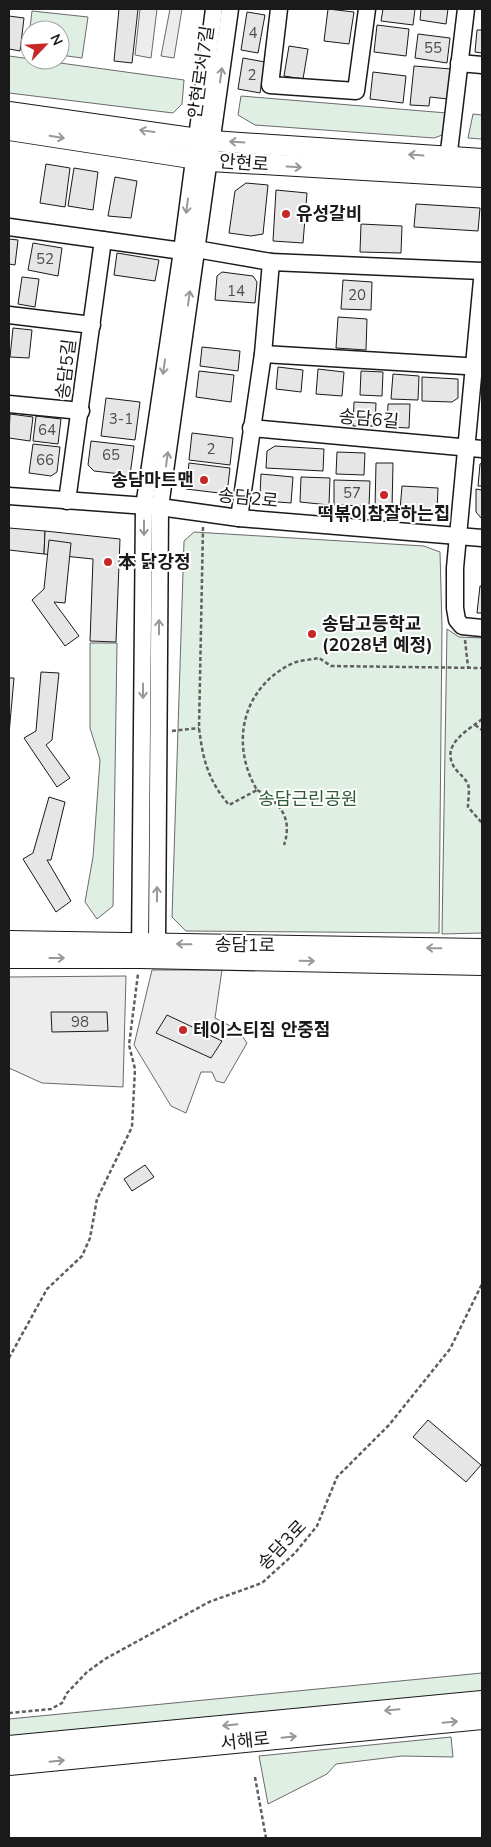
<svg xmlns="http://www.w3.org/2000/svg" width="491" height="1847" font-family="'Nunito Sans','Noto Sans KR',sans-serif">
  <rect width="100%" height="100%" fill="#fff"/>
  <g fill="#e0efe3" stroke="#6a6a6a">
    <path d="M32 11 88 17 82 58 60 55V30H30V52H27Z"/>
    <path d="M9 56 184 80 182 104 173 113 9 93Z"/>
    <path d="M241 96 447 113 445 134 434 138 255 125 238 115Z"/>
    <path d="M473 114 482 115V139L468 138Z"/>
    <path d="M194 532 424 546 440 552 442 627 439 933 186 931 172 917 184 541Z"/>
    <path d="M447 629 459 637 482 638V933L442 934Z"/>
    <path d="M90 643H117L113 906 97 919 85 902 93 857 100 760 90 728Z"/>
    <path d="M482 1673V1692L9 1736V1719Z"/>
    <path d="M451 1737 453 1757 402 1756 336 1764 327 1774 268 1804 259 1756Z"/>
  </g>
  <g fill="#ededed" stroke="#6a6a6a">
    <path d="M140 9H157L151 58 135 55Z"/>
    <path d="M170 9H182L174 58 161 56Z"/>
    <path d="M152 970H222L215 1018 238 1030 247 1043 224 1083 216 1081 212 1072H201L186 1113 171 1106 134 1045Z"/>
    <path d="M126 976 123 1087 42 1083 9 1068V977Z"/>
  </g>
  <g fill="#e6e6e6" stroke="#1a1a1a">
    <path d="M119 9H138L132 63 114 61Z"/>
    <path d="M328 9 354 12 349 44 324 41Z"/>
    <path d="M383 9H415L413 25 381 21Z"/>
    <path d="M421 9H448L446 24 420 20Z"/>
    <path d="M247 12 265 15 258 53 241 50Z"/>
    <path d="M9 16 24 18 20 51 9 49Z"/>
    <path d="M377 25 409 29 406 56 374 52Z"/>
    <path d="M477 30H482V53L475 52Z"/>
    <path d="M418 34 450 38 447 63 415 58Z"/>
    <path d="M289 46 308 49 303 79 284 76Z"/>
    <path d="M243 58 265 62 260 93 238 89Z"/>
    <path d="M414 66 451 69 448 99 430 97 429 106 410 105Z"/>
    <path d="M373 72 406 76 403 103 370 99Z"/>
    <path d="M46 164 70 168 65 207 40 203Z"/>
    <path d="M74 168 98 172 93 210 68 206Z"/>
    <path d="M115 177 137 181 131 218 108 216Z"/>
    <path d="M246 183 268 185 263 234 251 236 229 233 235 191Z"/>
    <path d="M276 190 307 193 303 243 273 241Z"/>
    <path d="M416 204 480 208 478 231 414 227Z"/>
    <path d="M361 224 402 226 401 253 360 252Z"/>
    <path d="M9 239 18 240 15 265 9 264Z"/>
    <path d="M33 243 62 248 58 276 28 270Z"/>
    <path d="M117 253 159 260 155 281 114 275Z"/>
    <path d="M222 272 253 276 257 282 255 303 215 300 217 276Z"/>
    <path d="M22 277 39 279 35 307 18 304Z"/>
    <path d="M343 280 372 282 371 310 341 309Z"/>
    <path d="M338 317 367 319 366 350 336 348Z"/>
    <path d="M13 328 32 330 29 358 10 357Z"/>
    <path d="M202 347 240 351 238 371 200 366Z"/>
    <path d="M278 367 303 370 301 392 276 389Z"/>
    <path d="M318 369 344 372 342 396 316 394Z"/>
    <path d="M199 371 234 375 231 402 196 397Z"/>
    <path d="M361 371 383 372 382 396 360 395Z"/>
    <path d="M393 374 419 376 418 400 391 399Z"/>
    <path d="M422 377 458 379V398L452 402 422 401Z"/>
    <path d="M106 398 140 402 135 440 101 436Z"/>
    <path d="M354 402 376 403 375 426H353Z"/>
    <path d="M388 404H410L409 428 387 427Z"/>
    <path d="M10 414 33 417 30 441 9 438Z"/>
    <path d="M36 416 61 419 58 444 33 441Z"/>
    <path d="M192 433 233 438 230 465 189 460Z"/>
    <path d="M91 441 134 446 130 475 94 471 88 465Z"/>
    <path d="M33 444 60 447 57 472 51 476 29 473Z"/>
    <path d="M275 446 324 449 323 471 266 468 267 451Z"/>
    <path d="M337 452 365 453 364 475 336 474Z"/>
    <path d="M189 463 230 468 227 494 186 489Z"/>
    <path d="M376 463H393L392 509 375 508Z"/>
    <path d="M482 463V486H478L480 464Z"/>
    <path d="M261 474 293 477 291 503 265 501 260 495Z"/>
    <path d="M301 477 330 478 329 505 300 502Z"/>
    <path d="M334 480 370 481 369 506 334 505Z"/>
    <path d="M402 486 438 488 437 512 400 510Z"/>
    <path d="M476 489 482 490V519L476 512Z"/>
    <path d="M9 528 45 531 44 554 9 550Z"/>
    <path d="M45 531 120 539 116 642 90 641 93 559 44 554Z"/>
    <path d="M49 540 71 543 65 603 54 602 79 636 65 646 32 600 44 589Z"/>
    <path d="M480 586H482V613H477Z"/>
    <path d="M41 672 59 673 52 740 46 745 70 778 57 787 24 738 36 731Z"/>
    <path d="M9 678H14L9 734Z"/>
    <path d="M49 797 65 802 51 860H47L71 901 56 912 23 859 33 853Z"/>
    <path d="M51 1012H107L108 1031 52 1032Z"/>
    <path d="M167 1015 222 1041 211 1058 156 1033Z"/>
    <path d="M145 1165 154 1177 132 1191 124 1179Z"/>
    <path d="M428 1420 481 1465 466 1482 413 1437Z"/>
  </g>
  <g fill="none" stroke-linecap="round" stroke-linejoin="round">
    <g stroke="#1a1a1a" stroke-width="19">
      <g id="minor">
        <path d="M279 9 270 85 356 91 367 9"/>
        <path d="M459 63 482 65"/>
        <path d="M447 168 466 9"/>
        <path d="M9 227 182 251"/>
        <path d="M196 249 271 262 482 271"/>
        <path d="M482 280 455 568V608L457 620 462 626 482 628"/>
        <path d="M9 315 92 325"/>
        <path d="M263 354 482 367"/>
        <path d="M9 404 81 411"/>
        <path d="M251 428 482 449"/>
        <path d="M9 496 160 507 239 518 482 538"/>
        <path d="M67 501 103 240"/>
        <path d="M239 518 263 354 271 262"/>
        <path d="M140 955 144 507 182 251 214 9"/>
        <path d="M159 956 157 943 160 507 230 9"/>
      </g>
    </g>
    <g stroke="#1a1a1a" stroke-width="22">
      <g id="major">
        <path d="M9 112 212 141 482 159"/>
        <path d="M9 130 210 161 482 177"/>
        <path d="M9 941 482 949"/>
        <path d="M9 958H140L482 965"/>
        <path d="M9 1746 482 1701"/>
        <path d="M9 1765 482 1719"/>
      </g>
    </g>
    <g stroke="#5f5f5f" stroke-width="2.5" stroke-dasharray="4 2.5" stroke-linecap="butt">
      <path d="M203 527 199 728C203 760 208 780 229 805L257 790C230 744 242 690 289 665 298 660 310 660 319 658L331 666 482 668"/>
      <path d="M465 640 468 667"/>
      <path d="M482 719C469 730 442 743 453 765 456 772 464 776 468 784 470 790 468 800 468 807L482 823"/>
      <path d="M475 725 482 730"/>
      <path d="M172 731 199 728"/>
      <path d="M257 790C280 802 293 818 284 845"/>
      <path d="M9 1358 47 1289 82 1256 90 1238 97 1199 132 1127 135 1069 129 1045 138 974"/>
      <path d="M9 1713 51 1709 62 1703 67 1693 87 1672 105 1659 209 1602 262 1583 295 1553 317 1526 337 1477 389 1425 450 1349 482 1284"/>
      <path d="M255 1777 266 1838"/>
    </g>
    <use href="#minor" stroke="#fff" stroke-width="16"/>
    <use href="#major" stroke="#fff" stroke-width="20"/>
  </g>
  <defs><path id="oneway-shaft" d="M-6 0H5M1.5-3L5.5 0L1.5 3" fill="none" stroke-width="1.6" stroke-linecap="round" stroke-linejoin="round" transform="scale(1.25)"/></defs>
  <g stroke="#989898">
    <use href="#oneway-shaft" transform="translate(221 75) rotate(-82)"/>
    <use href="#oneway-shaft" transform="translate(147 131) rotate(-172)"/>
    <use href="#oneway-shaft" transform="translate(57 137) rotate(9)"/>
    <use href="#oneway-shaft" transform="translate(237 142) rotate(-176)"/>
    <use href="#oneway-shaft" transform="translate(416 155) rotate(-176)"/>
    <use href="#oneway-shaft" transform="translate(294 167) rotate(3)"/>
    <use href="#oneway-shaft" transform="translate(187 206) rotate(97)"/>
    <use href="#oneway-shaft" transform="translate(189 298) rotate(-82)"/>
    <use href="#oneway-shaft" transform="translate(164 367) rotate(98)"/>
    <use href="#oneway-shaft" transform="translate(167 459) rotate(-82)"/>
    <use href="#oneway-shaft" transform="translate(144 528) rotate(90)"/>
    <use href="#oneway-shaft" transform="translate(159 627) rotate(-90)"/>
    <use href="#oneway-shaft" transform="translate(143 691) rotate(90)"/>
    <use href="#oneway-shaft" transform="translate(157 894) rotate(-90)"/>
    <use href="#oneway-shaft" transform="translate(184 944) rotate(-179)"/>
    <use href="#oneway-shaft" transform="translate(434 948) rotate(-179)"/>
    <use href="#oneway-shaft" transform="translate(57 958)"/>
    <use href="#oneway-shaft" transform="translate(307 961) rotate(1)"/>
    <use href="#oneway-shaft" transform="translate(392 1710) rotate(175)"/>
    <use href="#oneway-shaft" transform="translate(450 1722) rotate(-5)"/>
    <use href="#oneway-shaft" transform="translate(230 1725) rotate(174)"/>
    <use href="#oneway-shaft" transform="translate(289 1737) rotate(-6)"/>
    <use href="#oneway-shaft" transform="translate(57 1761) rotate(-6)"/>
  </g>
  <g fill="#c62828" stroke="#fff" stroke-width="2">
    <circle cx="286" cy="214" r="5"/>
    <circle cx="204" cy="480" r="5"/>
    <circle cx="384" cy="495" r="5"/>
    <circle cx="108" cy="562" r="5"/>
    <circle cx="312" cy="634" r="5"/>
    <circle cx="183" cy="1030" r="5"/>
  </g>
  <g text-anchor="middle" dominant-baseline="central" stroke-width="4" stroke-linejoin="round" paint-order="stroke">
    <g font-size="15" fill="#4d4d4d">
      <text x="253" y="33">4</text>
      <text x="433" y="48">55</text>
      <text x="252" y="75">2</text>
      <text x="45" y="259">52</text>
      <text x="236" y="291">14</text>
      <text x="357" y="295">20</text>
      <text x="121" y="419">3-1</text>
      <text x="47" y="430">64</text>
      <text x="211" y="449">2</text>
      <text x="111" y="455">65</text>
      <text x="45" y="460">66</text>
      <text x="352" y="493">57</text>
      <text x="80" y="1022">98</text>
    </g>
    <g font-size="18" fill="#1a1a1a" stroke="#fff">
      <text transform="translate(201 72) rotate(-82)">안현로서7길</text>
      <text transform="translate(244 163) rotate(4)">안현로</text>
      <text transform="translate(66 369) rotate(-83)">송담5길</text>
      <text transform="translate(369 419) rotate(5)">송담6길</text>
      <text transform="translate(248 498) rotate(6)">송담2로</text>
      <text transform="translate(245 945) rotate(1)">송담1로</text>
      <text transform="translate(282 1545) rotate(-46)">송담3로</text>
      <text transform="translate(245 1741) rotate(-6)">서해로</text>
    </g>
    <g font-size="18" font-weight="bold" fill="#1a1a1a" stroke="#fff" text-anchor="start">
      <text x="296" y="214">유성갈비</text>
      <text x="194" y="480" text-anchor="end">송담마트맨</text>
      <text x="384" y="514" text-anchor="middle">떡볶이참잘하는집</text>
      <text x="118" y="562">本 닭강정</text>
      <text x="322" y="624">송담고등학교<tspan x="322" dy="21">(2028년 예정)</tspan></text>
      <text x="193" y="1030">테이스티짐 안중점</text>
    </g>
    <g font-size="18" fill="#2b5a34" stroke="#fff">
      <text x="308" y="799">송담근린공원</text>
    </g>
  </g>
  <rect width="491" height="1847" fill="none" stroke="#1a1a1a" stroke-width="20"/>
  <g transform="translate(45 45) rotate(65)"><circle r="24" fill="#ffffff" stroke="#a3a3a3"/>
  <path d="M0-4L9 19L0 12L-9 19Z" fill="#c62828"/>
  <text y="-8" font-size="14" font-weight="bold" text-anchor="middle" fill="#1a1a1a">N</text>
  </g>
</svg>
